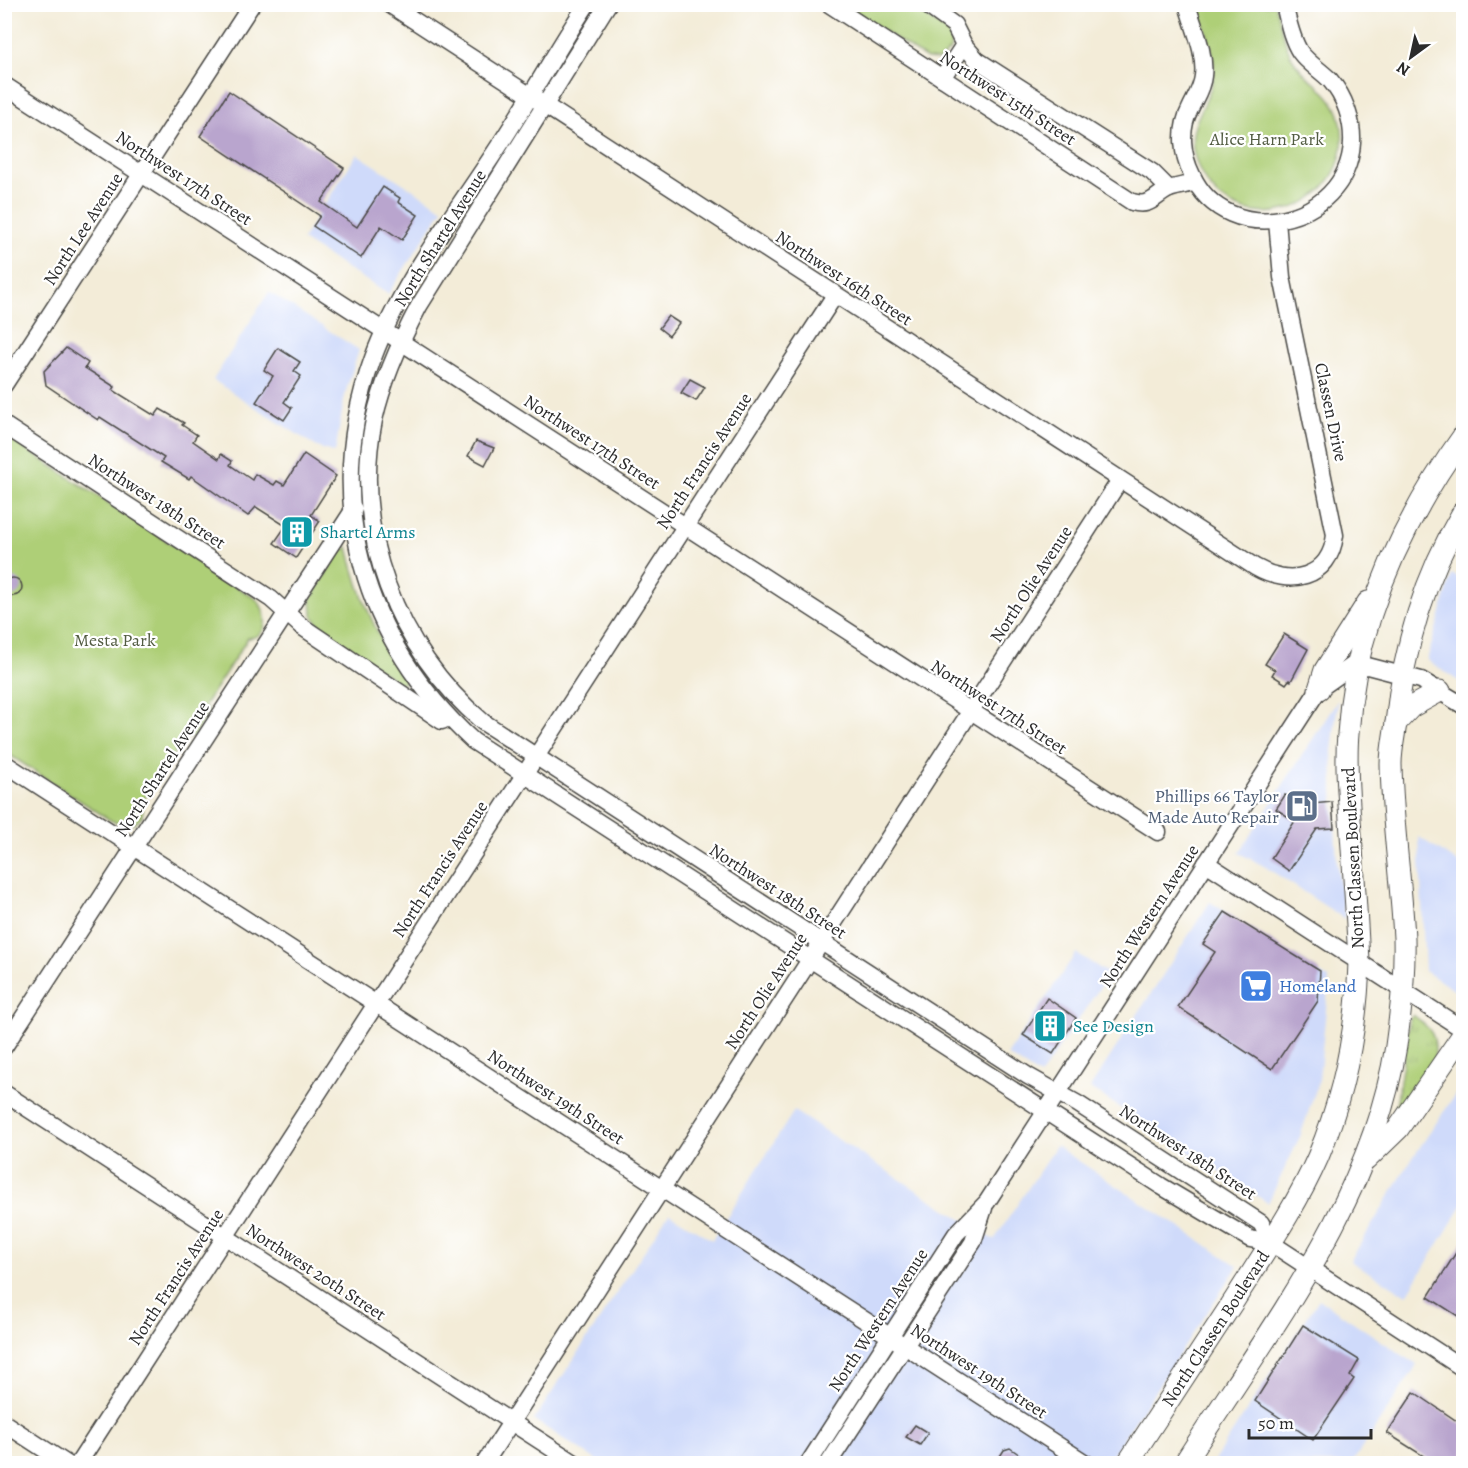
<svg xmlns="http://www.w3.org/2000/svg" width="1468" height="1468" font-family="Alegreya,serif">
  <defs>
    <pattern id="grass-tufts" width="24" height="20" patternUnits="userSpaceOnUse" patternTransform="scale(1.5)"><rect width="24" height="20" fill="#aecf77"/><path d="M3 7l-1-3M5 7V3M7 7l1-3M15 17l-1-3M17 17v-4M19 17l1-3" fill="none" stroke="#96b267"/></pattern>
  </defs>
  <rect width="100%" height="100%" fill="#fff"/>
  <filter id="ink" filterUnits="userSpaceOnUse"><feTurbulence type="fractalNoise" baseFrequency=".0167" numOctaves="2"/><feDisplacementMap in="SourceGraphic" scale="12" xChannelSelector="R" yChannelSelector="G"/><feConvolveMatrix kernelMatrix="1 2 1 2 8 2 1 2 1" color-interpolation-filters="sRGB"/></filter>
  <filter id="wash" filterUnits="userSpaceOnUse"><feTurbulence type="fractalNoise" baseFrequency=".008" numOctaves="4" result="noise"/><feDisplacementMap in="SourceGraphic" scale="24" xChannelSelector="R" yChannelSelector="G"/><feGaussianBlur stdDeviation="1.35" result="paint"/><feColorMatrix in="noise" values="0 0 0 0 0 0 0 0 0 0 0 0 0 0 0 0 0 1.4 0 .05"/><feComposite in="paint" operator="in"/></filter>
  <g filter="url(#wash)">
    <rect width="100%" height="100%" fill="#f3ecd8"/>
    <g fill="#cfdafa">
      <path d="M357 154 443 209 388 294 302 240Z"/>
      <path d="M269 292 359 350 345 394 335 453 317 447 213 380Z"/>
      <path d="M1452 574 1463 581V684L1427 660Z"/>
      <path d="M1338 700 1332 751 1333 790 1337 864 1345 919 1264 866 1239 853Z"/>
      <path d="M1419 837 1463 866V996L1425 971Z"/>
      <path d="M1210 902 1329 979 1319 1080 1300 1137 1268 1203 1090 1088Z"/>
      <path d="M1076 953 1109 974 1040 1076 1007 1055Z"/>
      <path d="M1463 1083V1204L1407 1295 1350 1261 1410 1162Z"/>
      <path d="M794 1111 994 1240 1056 1146 1238 1266 1107 1463H601L534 1420 669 1213 712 1240Z"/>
      <path d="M1319 1299 1417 1365 1352 1463 1212 1464Z"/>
    </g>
    <path fill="url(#grass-tufts)" stroke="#6c7d51" stroke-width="1.5" d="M1413 1015C1431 1028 1438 1037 1434 1059L1394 1119 1410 1018Z"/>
    <g fill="#aecf77" stroke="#6c7d51" stroke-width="1.5">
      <path d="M843 5H909L949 32 952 38 950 50 939 60 927 59Z"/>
      <path d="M1197 5H1275C1280 22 1284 45 1294 61 1311 87 1338 91 1342 129 1351 212 1236 246 1200 171 1180 128 1205 115 1213 80 1218 56 1204 27 1197 5Z"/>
      <path d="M4 435 256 599C268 611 271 637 248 638L204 706 209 710 193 738 185 737 140 805 143 809 142 817C133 828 122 826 110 820L5 752Z"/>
      <path d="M348 547C359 595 377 639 405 678L404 683 400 684 324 631 312 615 311 599 316 590 339 552Z"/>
    </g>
    <g id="blocks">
      <g fill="#b9a5ce">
        <path d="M229 91 344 168 321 202 357 227 383 187 400 198 398 202 418 215 402 240 381 226 361 258 313 226 320 216 200 136Z"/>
        <path d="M668 316 679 323 669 336 659 328Z"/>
        <path d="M66 348 88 363 85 368 115 387 113 390 155 416 160 409 184 423 182 425 197 435 193 441 219 459 221 454 232 461 230 465 252 480 255 474 274 485 277 481 284 485 304 454 336 476 311 515 320 521 296 558 274 543 286 526 256 507 248 516 191 476 189 479 161 462 164 458 100 417 98 420 46 385 44 371Z"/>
        <path d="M278 348 300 362 294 371 301 376 284 402 292 408 284 420 256 402 273 376 264 370Z"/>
        <path d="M690 379 705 387 696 401 681 393Z"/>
        <path d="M476 441 494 448 485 465 468 456Z"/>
        <circle cx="13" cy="587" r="9"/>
        <path d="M1284 634 1308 649 1291 681 1289 680 1286 684 1272 675 1275 670 1265 664Z"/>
        <path d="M1285 795 1302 805 1332 802 1334 828 1317 829 1289 871 1271 858 1295 821 1276 809Z"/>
        <path d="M1225 912 1320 971 1318 1001 1272 1069 1178 1007 1215 952 1203 944Z"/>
        <path d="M1047 998 1076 1018 1053 1054 1023 1035Z"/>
        <path d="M1464 1240V1320L1428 1297Z"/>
        <path d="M1303 1325 1359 1360 1350 1376 1354 1379 1313 1440 1255 1401Z"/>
        <path d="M1414 1392 1464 1426V1464H1436L1387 1433Z"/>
        <path d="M915 1425 928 1433 920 1445 906 1437Z"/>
        <path d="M1010 1448 1033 1464H995L1004 1450Z"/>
      </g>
    </g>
  </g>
  <g filter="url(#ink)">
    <use href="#blocks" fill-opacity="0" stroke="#494845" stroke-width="1.5"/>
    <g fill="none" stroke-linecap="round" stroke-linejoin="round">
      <g stroke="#494845" stroke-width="19">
        <g id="minor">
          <path d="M389 4 1255 567C1289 587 1330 579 1335 535L1282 277 1277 221"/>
          <path d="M587 4C554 54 526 106 493 155 451 219 400 285 373 358 321 501 363 640 473 741L1161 1186 1250 1239 1271 1243 1464 1369"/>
          <path d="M608 4 419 306C400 342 383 380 374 420 351 531 397 650 483 722L1028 1076 1078 1104 1261 1223 1271 1243"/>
          <path d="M829 4 1132 202C1150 207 1153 198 1167 190 1175 186 1186 186 1195 182"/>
          <path d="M925 4 954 25 964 45 977 60 1152 172 1169 189"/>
          <path d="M1187 4C1193 26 1206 53 1203 76 1202 88 1195 98 1190 109 1179 130 1182 155 1192 175 1227 251 1347 226 1352 143 1353 121 1345 97 1330 80 1320 70 1308 63 1300 52 1291 38 1288 20 1284 4"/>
          <path d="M942 78 964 45"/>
          <path d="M4 85 1158 832"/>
          <path d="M4 385 252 4"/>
          <path d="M4 425 271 599 301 626 442 721"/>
          <path d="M4 763 1087 1464"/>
          <path d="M1206 863 1464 1030"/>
          <path d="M4 1047 354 509"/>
          <path d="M4 1093 576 1464"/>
          <path d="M4 1423 67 1464"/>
          <path d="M78 1464 835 295"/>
          <path d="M484 1464 1120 480"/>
          <path d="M808 1464 956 1234 987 1202 1319 689 1356 663 1421 680 1464 706"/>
          <path d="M828 1464 973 1242 984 1208"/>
        </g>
      </g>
      <g stroke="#494845" stroke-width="23">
        <g id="major">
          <path d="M1319 689 1325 670 1368 602"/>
          <path d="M1396 723 1411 707 1440 691"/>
          <path d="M1366 1160 1398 1129 1464 1033"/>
          <path id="s1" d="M1127 1464C1163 1409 1199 1354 1235 1299 1264 1253 1296 1207 1318 1157 1344 1095 1357 1029 1359 962 1357 919 1354 877 1351 834 1349 801 1345 767 1348 734 1355 623 1400 524 1464 435"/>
          <path d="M1184 1464C1266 1334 1372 1201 1396 1046 1401 1011 1405 974 1404 938 1401 880 1392 822 1391 764 1391 751 1394 737 1396 723 1404 646 1424 578 1464 510"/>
        </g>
      </g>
      <use href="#minor" stroke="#fff" stroke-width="16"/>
      <use href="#major" stroke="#fff" stroke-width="21"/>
    </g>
  </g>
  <defs>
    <g id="building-square" transform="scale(1.725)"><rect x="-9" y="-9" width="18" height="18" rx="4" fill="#0f9aa8" stroke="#fff"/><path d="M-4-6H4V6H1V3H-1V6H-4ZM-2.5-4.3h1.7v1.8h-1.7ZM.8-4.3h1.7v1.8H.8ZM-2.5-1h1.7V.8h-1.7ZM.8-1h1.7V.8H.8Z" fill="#fff"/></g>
    <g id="fuel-square" transform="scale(1.725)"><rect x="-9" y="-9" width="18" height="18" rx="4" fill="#5c6f8a" stroke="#fff"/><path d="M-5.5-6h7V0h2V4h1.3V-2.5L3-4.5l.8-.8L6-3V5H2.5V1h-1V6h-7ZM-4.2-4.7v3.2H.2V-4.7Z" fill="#fff"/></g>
    <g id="supermarket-square" transform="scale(1.725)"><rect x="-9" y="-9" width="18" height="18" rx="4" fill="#3f7fe0" stroke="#fff"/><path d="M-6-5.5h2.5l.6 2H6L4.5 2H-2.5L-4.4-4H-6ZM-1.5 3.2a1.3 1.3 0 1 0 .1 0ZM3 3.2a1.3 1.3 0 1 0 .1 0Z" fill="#fff"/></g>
  </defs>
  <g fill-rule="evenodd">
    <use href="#building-square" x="297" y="532"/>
    <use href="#fuel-square" x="1302" y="806"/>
    <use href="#supermarket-square" x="1256" y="986"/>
    <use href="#building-square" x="1050" y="1026"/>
  </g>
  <g text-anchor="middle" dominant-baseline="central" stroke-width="4.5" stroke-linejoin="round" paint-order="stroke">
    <g font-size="18" fill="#2b2b2b" stroke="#fff">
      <text transform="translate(1008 98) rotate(33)">Northwest 15th Street</text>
      <text transform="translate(184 178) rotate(33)">Northwest 17th Street</text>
      <text transform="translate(83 229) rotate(-57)">North Lee Avenue</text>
      <text transform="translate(440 238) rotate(-58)">North Shartel Avenue</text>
      <text transform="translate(844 278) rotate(33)">Northwest 16th Street</text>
      <text transform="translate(1331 412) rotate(78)">Classen Drive</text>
      <text transform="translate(592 442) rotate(33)">Northwest 17th Street</text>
      <text transform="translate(704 461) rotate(-57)">North Francis Avenue</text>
      <text transform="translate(157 501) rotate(33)">Northwest 18th Street</text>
      <text transform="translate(1031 584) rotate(-57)">North Olie Avenue</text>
      <text transform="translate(999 707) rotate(33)">Northwest 17th Street</text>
      <text transform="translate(162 769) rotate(-57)">North Shartel Avenue</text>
      <text transform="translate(1353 858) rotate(-93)">North Classen Boulevard</text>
      <text transform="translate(440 869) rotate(-57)">North Francis Avenue</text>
      <text transform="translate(778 891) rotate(33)">Northwest 18th Street</text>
      <text transform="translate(1149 916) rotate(-57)">North Western Avenue</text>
      <text transform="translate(766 991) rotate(-57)">North Olie Avenue</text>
      <text transform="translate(556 1097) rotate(33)">Northwest 19th Street</text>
      <text transform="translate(1188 1152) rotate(33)">Northwest 18th Street</text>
      <text transform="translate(316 1272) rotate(33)">Northwest 20th Street</text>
      <text transform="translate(176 1277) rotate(-57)">North Francis Avenue</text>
      <text transform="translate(878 1320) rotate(-57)">North Western Avenue</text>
      <text stroke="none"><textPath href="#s1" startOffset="162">North Classen Boulevard</textPath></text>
      <text transform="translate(979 1371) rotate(33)">Northwest 19th Street</text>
    </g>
    <g font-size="18" fill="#525c42" stroke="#fff">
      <text x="1267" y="139">Alice Harn Park</text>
      <text x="115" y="640">Mesta Park</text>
    </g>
    <g font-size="18" fill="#0d838f" stroke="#fff" text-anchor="start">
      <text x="320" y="532">Shartel Arms</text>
      <text x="1073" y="1026">See Design</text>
    </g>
    <g font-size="18" fill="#4e5e75" stroke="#fff" text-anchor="end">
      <text x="1279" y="796">Phillips 66 Taylor<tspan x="1279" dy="21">Made Auto Repair</tspan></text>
    </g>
    <g font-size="18" fill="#366cbe" stroke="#fff" text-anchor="start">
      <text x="1279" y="986">Homeland</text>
    </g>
  </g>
  <rect width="1468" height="1468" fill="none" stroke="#fff" stroke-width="24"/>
  <g transform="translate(1411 57) rotate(213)" stroke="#ffffff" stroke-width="4.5" paint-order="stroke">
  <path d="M0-4.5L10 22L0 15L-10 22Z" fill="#2b2b2b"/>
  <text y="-9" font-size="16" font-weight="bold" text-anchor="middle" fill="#2b2b2b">N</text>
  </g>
  <path d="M1249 1429v9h122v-9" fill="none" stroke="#2b2b2b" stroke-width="3"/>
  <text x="1258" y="1429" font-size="18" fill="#2b2b2b" stroke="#ffffff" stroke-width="4.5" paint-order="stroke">50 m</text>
</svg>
